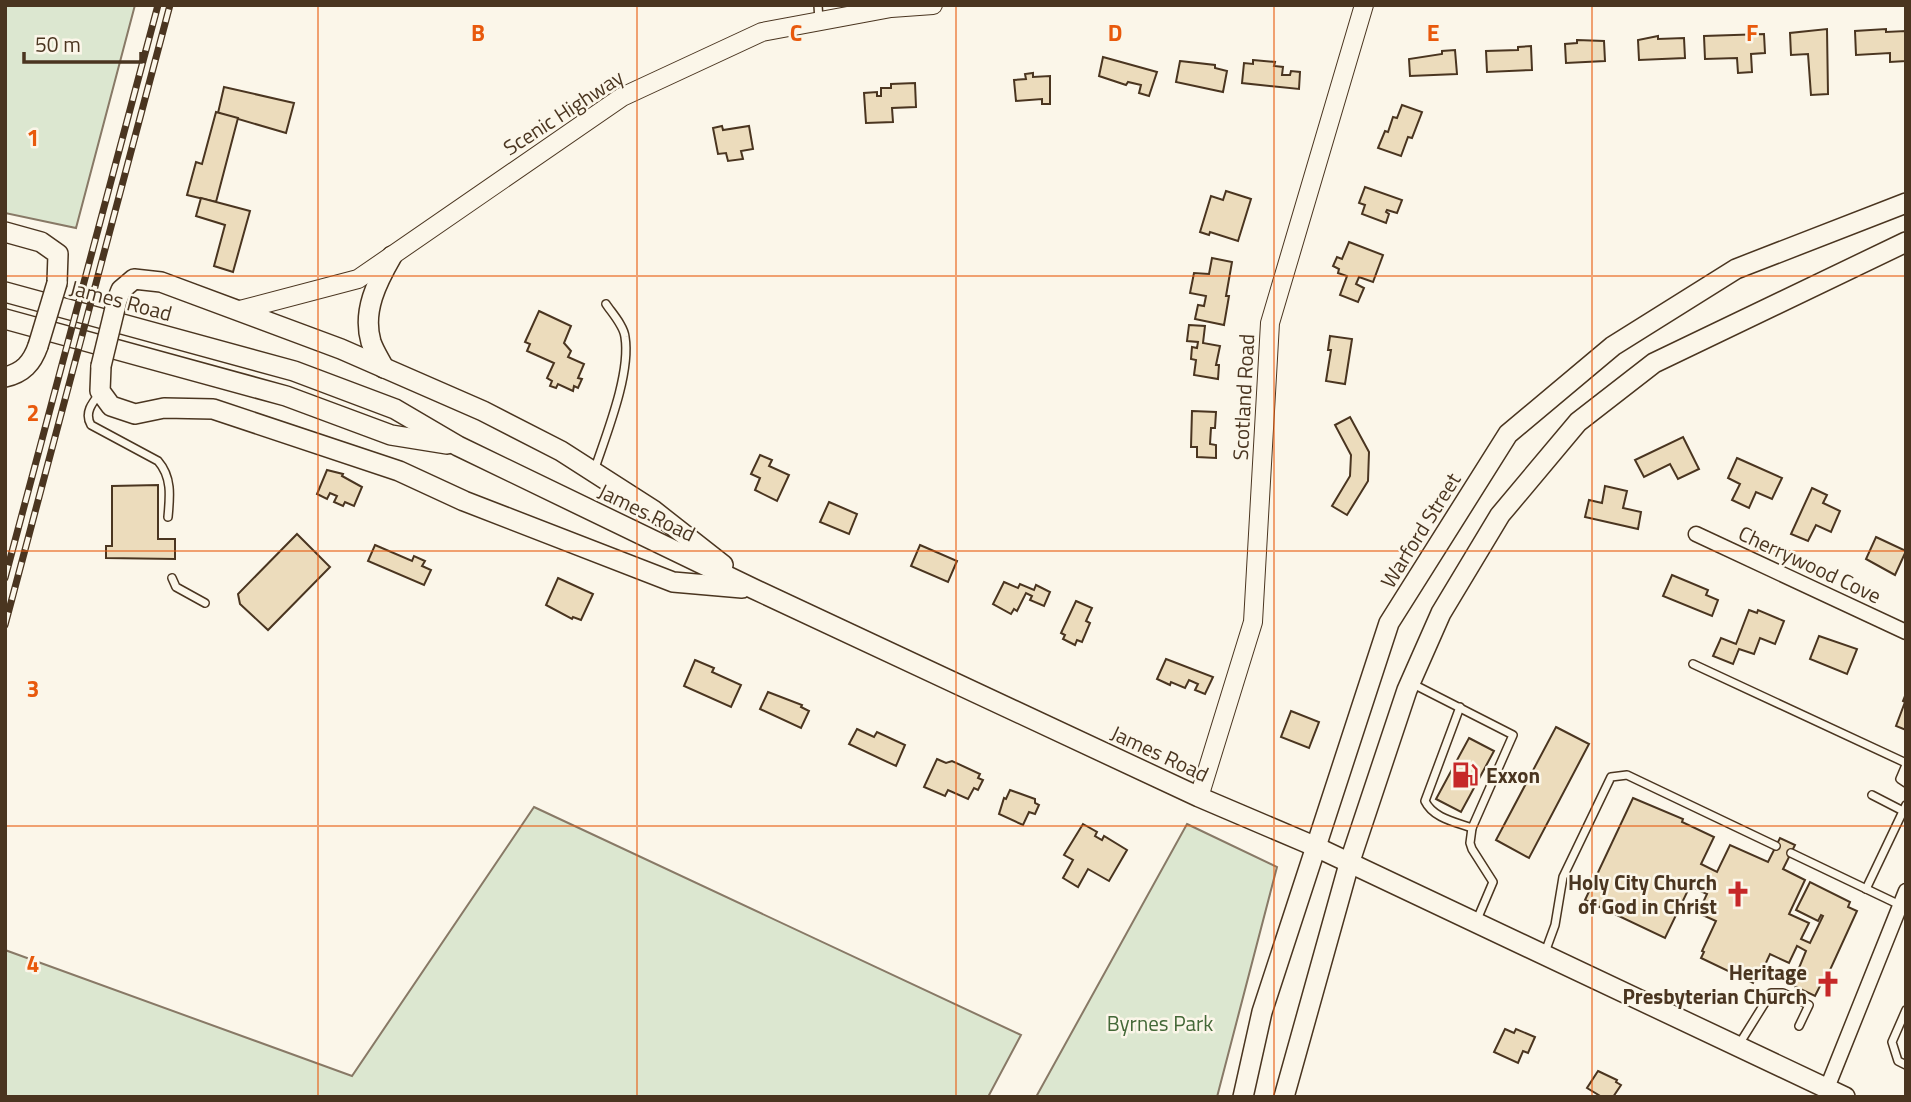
<svg xmlns="http://www.w3.org/2000/svg" width="1911" height="1102" font-family="'Titillium Web',sans-serif">
  <rect width="100%" height="100%" fill="#fbf6e9"/>
  <g fill="#dce7d0" stroke="#887966" stroke-width="2">
    <path d="M5 5H135L76 228 5 213Z"/>
    <path d="M534 807 1021 1035 988 1097H5V950L352 1076Z"/>
    <path d="M1187 824 1277 867 1217 1097H1036Z"/>
  </g>
  <g fill="#ecdcbc" stroke="#4a3520" stroke-width="2">
    <path d="M1827 29 1828 94 1811 95 1808 54 1791 55 1790 33Z"/>
    <path d="M1886 29V32L1906 31V61L1890 62V53L1856 55 1855 31Z"/>
    <path d="M1764 34 1765 53 1751 54 1752 72 1738 73 1737 58 1705 59 1704 36Z"/>
    <path d="M1658 36V39L1684 38 1685 58 1639 60 1638 40Z"/>
    <path d="M1577 40 1604 41 1605 61 1566 63 1565 44 1577 43Z"/>
    <path d="M1531 46 1532 70 1487 72 1486 51 1518 50V47Z"/>
    <path d="M1455 50 1457 74 1410 76 1409 59 1442 54V51Z"/>
    <path d="M1103 57 1157 72 1149 96 1139 93 1141 85 1128 82 1126 85 1099 76Z"/>
    <path d="M1253 60 1275 62 1274 66 1283 67 1282 75H1290L1291 71 1300 72 1299 89 1242 83 1244 63 1253 64Z"/>
    <path d="M1180 61 1215 65V68L1227 71 1223 92 1176 82Z"/>
    <path d="M1033 73V77L1050 76V104H1042V99L1016 101 1014 80 1026 79 1025 74Z"/>
    <path d="M915 83 916 107 892 108 893 122 866 123 864 93 877 92V96H881V88H891V84Z"/>
    <path d="M224 87 294 103 286 133 218 113Z"/>
    <path d="M1402 105 1422 112 1412 138 1408 137 1401 156 1378 148 1385 131 1388 132 1393 117 1397 118Z"/>
    <path d="M216 112 238 118 216 202 187 195 196 162 202 164Z"/>
    <path d="M722 126 723 130 749 126 753 149 741 151 743 159 728 161 726 153 718 154 713 128Z"/>
    <path d="M1365 187 1402 200 1397 213 1387 210 1386 212 1389 214 1386 223 1362 214 1365 205 1359 203Z"/>
    <path d="M1226 191 1251 199 1238 241 1210 232 1209 235 1200 232 1211 196 1223 200Z"/>
    <path d="M201 198 250 211 233 272 214 266 225 225 196 216Z"/>
    <path d="M1349 242 1383 255 1373 282 1359 277 1356 284 1364 288 1358 302 1340 295 1347 276 1338 273 1339 269 1333 266 1337 257 1342 259Z"/>
    <path d="M1212 258 1232 262 1226 296H1229L1224 325 1195 319 1198 305 1204 306 1206 296 1190 293 1194 273 1209 274Z"/>
    <path d="M539 311 571 326 564 343 571 351 568 357 584 364 578 378 582 379 578 388 574 386 573 391 558 384 556 388 550 386 552 381 547 378 554 363 527 351 530 344 525 342Z"/>
    <path d="M1189 325 1205 326 1203 343 1220 346 1216 365H1219L1218 379 1194 375 1196 360 1191 359 1192 347 1197 348 1198 342 1187 341Z"/>
    <path d="M1330 336 1352 339 1345 384 1326 381 1331 350H1328Z"/>
    <path d="M1192 411 1216 412 1215 428H1211L1210 444 1216 445V458L1197 457V447H1191Z"/>
    <path d="M1350 417 1369 452 1368 481 1347 515 1332 506 1350 476 1351 455 1335 425Z"/>
    <path d="M1683 437 1699 469 1678 479 1670 464 1644 477 1635 460Z"/>
    <path d="M760 455 772 460 769 466 789 475 777 501 755 490 760 478 751 474Z"/>
    <path d="M1737 458 1782 478 1772 499 1756 492 1749 508 1732 500 1740 484 1728 478Z"/>
    <path d="M327 470 343 474 342 476 362 487 354 506 345 502 343 506 334 502 337 496 330 493 327 499 317 494Z"/>
    <path d="M158 485V539H175V559L106 558V546H112V486Z"/>
    <path d="M1605 486 1627 491 1623 508 1641 512 1638 529 1585 517 1589 500 1602 503Z"/>
    <path d="M1812 488 1827 495 1823 503 1840 511 1831 532 1816 525 1808 541 1791 534Z"/>
    <path d="M829 502 857 514 849 534 820 522Z"/>
    <path d="M297 534 330 567 268 630 240 604 238 594Z"/>
    <path d="M1876 537 1906 551 1895 575 1866 559Z"/>
    <path d="M375 545 412 561 414 556 425 561 422 566 431 570 424 585 368 561Z"/>
    <path d="M920 545 957 561 948 582 911 566Z"/>
    <path d="M1672 575 1708 590 1706 595 1718 600 1712 616 1663 596Z"/>
    <path d="M558 578 593 594 581 620 573 617 572 619 546 605Z"/>
    <path d="M1004 582 1018 588 1020 584 1034 590 1036 585 1050 592 1044 606 1030 600 1032 596 1026 593 1017 611 1014 609 1011 614 993 604Z"/>
    <path d="M1076 601 1092 608 1086 621 1090 623 1082 642 1077 640 1075 645 1063 639 1065 635 1061 633Z"/>
    <path d="M1749 610 1757 613 1758 610 1784 621 1775 644 1760 638 1754 654 1739 649 1733 664 1713 656 1721 638 1736 644Z"/>
    <path d="M1819 636 1857 649 1847 674 1810 659Z"/>
    <path d="M1166 659 1213 677 1205 694 1195 690 1198 684 1189 680 1185 688 1171 682 1170 685 1157 679Z"/>
    <path d="M695 660 714 668 712 672 741 685 731 707 684 686Z"/>
    <path d="M768 692 802 705 801 707 809 711 801 728 760 709Z"/>
    <path d="M1905 696H1906V730L1896 726 1905 702 1903 701Z"/>
    <path d="M1291 711 1319 722 1309 748 1281 737Z"/>
    <path d="M1556 727 1589 744 1529 858 1496 840Z"/>
    <path d="M857 729 874 737 877 732 905 745 896 766 849 744Z"/>
    <path d="M1469 738 1494 751 1461 812 1436 799Z"/>
    <path d="M937 759 946 763 952 761 980 774 978 778 983 780 978 790 974 788 968 799 948 790 945 796 924 787Z"/>
    <path d="M1010 790 1035 799V803L1039 805 1035 814 1029 812 1023 825 999 814 1004 798 1006 799Z"/>
    <path d="M1633 798 1683 819 1682 822 1714 837 1701 864 1717 872 1730 845 1768 862 1780 838 1795 845 1783 869 1805 880 1789 914 1809 923 1801 939 1810 943 1823 916 1821 915 1818 921 1796 910 1810 882 1850 902 1848 907 1857 911 1825 981 1823 980 1815 996 1792 985 1806 951 1797 946 1789 963 1770 954 1759 978 1756 976 1753 983 1701 958 1704 952 1702 951 1716 921 1698 913 1707 894 1690 886 1665 938 1585 900Z"/>
    <path d="M1083 824 1097 832 1095 836 1102 840 1104 836 1127 850 1109 881 1088 869 1078 887 1063 878 1073 860 1064 855Z"/>
    <path d="M1505 1029 1514 1033 1516 1029 1535 1037 1528 1053 1523 1051 1518 1063 1494 1052Z"/>
    <path d="M1598 1071 1617 1080 1616 1082 1621 1085 1613 1097H1602L1587 1088Z"/>
  </g>
  <g fill="none" stroke-linecap="round" stroke-linejoin="round">
    <g stroke="#4a3520" stroke-width="10">
      <g id="service">
        <path d="M818 5 819 21"/>
        <path d="M100 393C92 403 84 413 91 425L158 461C172 477 170 496 168 517"/>
        <path d="M594 471C606 435 631 374 625 337 624 326 612 313 606 304"/>
        <path d="M172 578 176 587 205 603"/>
        <path d="M1693 664 1906 763"/>
        <path d="M1411 683 1513 735 1472 828 1470 843 1472 849 1493 882 1476 922"/>
        <path d="M1460 707 1425 801C1433 818 1455 822 1472 828"/>
        <path d="M1906 765 1900 779 1906 783"/>
        <path d="M1872 795 1905 812"/>
        <path d="M1791 853 1902 906"/>
        <path d="M1866 889 1906 805"/>
        <path d="M1544 955 1555 925 1563 877 1611 777 1627 775 1776 846"/>
        <path d="M1906 1010 1892 1042 1898 1061 1906 1065"/>
        <path d="M1738 1046 1771 993H1783L1809 1005 1799 1026"/>
      </g>
    </g>
    <g stroke="#4a3520" stroke-width="17">
      <g id="minor">
        <path d="M1696 534 1906 632"/>
        <path d="M1827 1088 1906 891"/>
      </g>
    </g>
    <g stroke="#4a3520" stroke-width="20">
      <g id="tertiary">
        <path d="M240 310 358 279 622 97 762 32 891 8 933 5"/>
        <path d="M1199 797 1253 622 1270 323 1364 5"/>
      </g>
    </g>
    <g stroke="#4a3520" stroke-width="22">
      <g id="secondary">
        <path d="M5 232 41 242 58 254 57 283"/>
        <path d="M5 292 294 371 395 409 458 446 754 589 1199 797 1314 846 1845 1097"/>
        <path d="M117 300 121 290 134 279 161 282 341 349 483 411 561 451 653 510 723 565"/>
        <path d="M5 319 286 396 391 435 447 444"/>
        <path d="M101 366 100 391 111 406 135 414 164 408 213 409 399 471 464 501 673 582 742 588"/>
        <path d="M384 368C380 360 374 351 371 342 362 311 377 282 392 256"/>
        <path d="M5 377C23 373 32 363 38 346"/>
        <path d="M1243 1097 1262 1012 1389 623 1508 434 1613 346 1736 269 1906 203"/>
        <path d="M1284 1097 1349 864 1407 690 1441 613 1500 515 1578 422 1654 363 1906 242"/>
      </g>
    </g>
    <use href="#service" stroke="#fbf6e9" stroke-width="7"/>
    <use href="#minor" stroke="#fbf6e9" stroke-width="14"/>
    <use href="#tertiary" stroke="#fbf6e9" stroke-width="18"/>
    <use href="#secondary" stroke="#fbf6e9" stroke-width="19"/>
    <g stroke="#4a3520" stroke-width="7">
      <g id="rail">
        <path d="M5 578 158 5"/>
        <path d="M5 625 170 5"/>
      </g>
    </g>
    <use href="#rail" stroke="#fbf6e9" stroke-width="4.5" stroke-dasharray="13" stroke-linecap="butt"/>
    <g stroke="#4a3520" stroke-width="22" stroke-linecap="butt">
      <g id="secondary-bridge">
        <path d="M38 346 57 283"/>
        <path d="M101 366 117 300"/>
      </g>
    </g>
    <use href="#secondary-bridge" stroke="#fbf6e9" stroke-width="19"/>
  </g>
  <path fill="none" stroke="#e8590c" stroke-width="2" stroke-opacity="0.55" d="M318 5V1097M637 5V1097M956 5V1097M1274 5V1097M1592 5V1097M5 276H1906M5 551H1906M5 826H1906"/>
  <defs>
    <g id="fuel-bare" transform="scale(2.1)"><path d="M-5.5-6h7V0h2V4h1.3V-2.5L3-4.5l.8-.8L6-3V5H2.5V1h-1V6h-7ZM-4.2-4.7v3.2H.2V-4.7Z" fill="#c62828" stroke="#fbf6e9" stroke-width="2.5" paint-order="stroke"/></g>
    <g id="church-bare" transform="scale(2.1)"><path d="M-1.2-6h2.4v3.5h3.3v2.4h-3.3V6h-2.4V-.1h-3.3v-2.4h3.3Z" fill="#c62828" stroke="#fbf6e9" stroke-width="2.5" paint-order="stroke"/></g>
  </defs>
  <g fill-rule="evenodd">
    <use href="#fuel-bare" x="1465" y="775"/>
    <use href="#church-bare" x="1738" y="894"/>
    <use href="#church-bare" x="1828" y="984"/>
  </g>
  <g text-anchor="middle" dominant-baseline="central" stroke-width="5" stroke-linejoin="round" paint-order="stroke">
    <g font-size="21" fill="#4a3520" stroke="#fbf6e9">
      <text transform="translate(563 112) rotate(-33)">Scenic Highway</text>
      <text transform="translate(121 300) rotate(15)">James Road</text>
      <text transform="translate(1243 397) rotate(-87)">Scotland Road</text>
      <text transform="translate(647 512) rotate(26)">James Road</text>
      <text transform="translate(1420 530) rotate(-58)">Warford Street</text>
      <text transform="translate(1810 564) rotate(25)">Cherrywood Cove</text>
      <text transform="translate(1160 753) rotate(25)">James Road</text>
    </g>
    <g font-size="21" font-weight="bold" fill="#4a3520" stroke="#fbf6e9" text-anchor="end">
      <text x="1486" y="775" text-anchor="start">Exxon</text>
      <text x="1717" y="882">Holy City Church<tspan x="1717" dy="24">of God in Christ</tspan></text>
      <text x="1807" y="972">Heritage<tspan x="1807" dy="24">Presbyterian Church</tspan></text>
    </g>
    <g font-size="21" fill="#436837" stroke="#fbf6e9">
      <text x="1160" y="1023">Byrnes Park</text>
    </g>
  </g>
  <g font-size="23" text-anchor="middle" font-weight="bold" fill="#e8590c" stroke="#fbf6e9" stroke-width="5" stroke-linejoin="round" paint-order="stroke">
    <text x="478" y="41">B</text>
    <text x="796" y="41">C</text>
    <text x="1115" y="41">D</text>
    <text x="1433" y="41">E</text>
    <text x="1752" y="41">F</text>
    <text x="33" y="146">1</text>
    <text x="33" y="421">2</text>
    <text x="33" y="697">3</text>
    <text x="33" y="972">4</text>
  </g>
  <rect width="1911" height="1102" fill="none" stroke="#4a3520" stroke-width="14"/>
  <path d="M24 52v10h117v-10" fill="none" stroke="#4a3520" stroke-width="3.5"/>
  <text x="35" y="52" font-size="21" fill="#4a3520" stroke="#fbf6e9" stroke-width="5" paint-order="stroke">50 m</text>
</svg>
